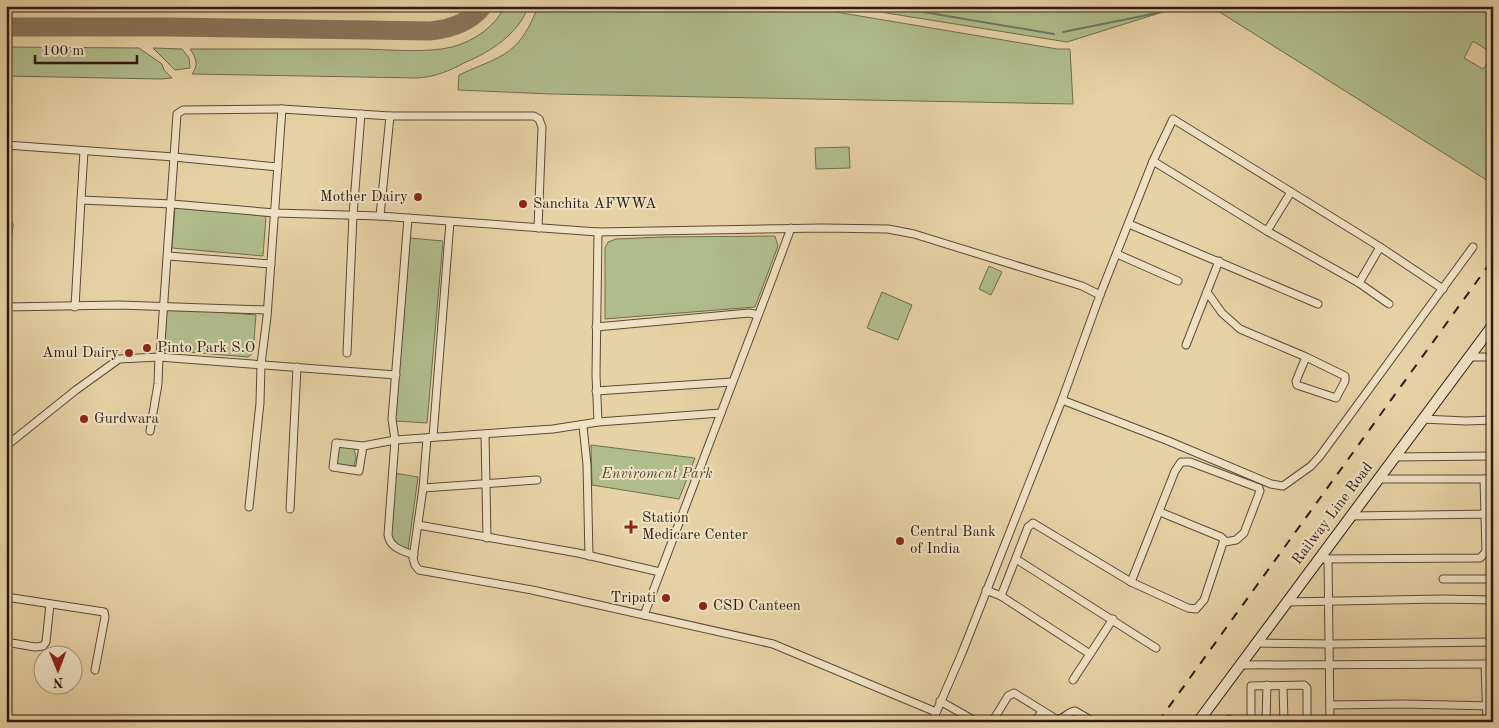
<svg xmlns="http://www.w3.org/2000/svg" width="1499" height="728" font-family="'Old Standard TT',serif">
  <rect width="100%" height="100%" fill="#e7d2a5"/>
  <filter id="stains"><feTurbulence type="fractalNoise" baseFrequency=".004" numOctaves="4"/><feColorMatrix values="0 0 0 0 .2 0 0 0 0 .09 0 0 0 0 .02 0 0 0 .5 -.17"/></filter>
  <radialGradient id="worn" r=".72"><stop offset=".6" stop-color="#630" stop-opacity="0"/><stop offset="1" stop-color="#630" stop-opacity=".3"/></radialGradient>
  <g fill="#b0bd8b" stroke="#6e6c50">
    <path d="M6 6H399L377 11 6 9Z"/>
    <path d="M505 6H529C517 35 492 51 464 63 449 71 435 77 417 78L192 74C199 65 196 57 190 49 248 49 307 49 365 49 391 50 428 53 452 47 474 41 495 27 505 6Z"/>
    <path d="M538 6H800L1057 49H1070L1073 104 551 94 458 90 459 75C475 67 502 59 515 46 525 36 533 20 538 6Z"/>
    <path d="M843 6H1182L1067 42Z"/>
    <path d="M1221 6H1493V63L1491 61 1489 51 1473 41 1464 58 1483 69 1487 64 1493 69V184L1218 11Z"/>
    <path d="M6 47 139 48 162 64 164 70 172 78 161 79 6 76Z"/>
    <path d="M153 48 182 49 189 58 190 68 175 70Z"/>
    <path d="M849 147 850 168 816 169 815 148Z"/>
    <path d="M175 207 266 216 263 256 172 248Z"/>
    <path d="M775 236 778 246 755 307 605 319V248L608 242 616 239 661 237Z"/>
    <path d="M409 238 443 241 427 423 394 421Z"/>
    <path d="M989 266 1002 272 991 295 979 289Z"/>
    <path d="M882 292 912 305 898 340 867 328Z"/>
    <path d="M167 308 256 315 253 353 248 357 164 350Z"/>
    <path d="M591 445 695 458 679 499 592 485Z"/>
    <path d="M353 446 356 457 354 466 334 465 337 447Z"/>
    <path d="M394 473 418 477 408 550 395 543 390 537Z"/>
  </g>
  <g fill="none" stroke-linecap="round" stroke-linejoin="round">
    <g stroke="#6c796a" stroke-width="2">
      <path d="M888 6 1054 34"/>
      <path d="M1063 32 1192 6"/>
    </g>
    <path stroke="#8a765c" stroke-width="19" d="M6 27H166L430 31C449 29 470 23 483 6"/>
    <g stroke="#5b4938" stroke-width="9">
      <g id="street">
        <path d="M390 116H534L539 119 542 127 538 228"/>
        <path d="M6 145 174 157 278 167"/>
        <path d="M84 151 81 200 172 204 275 213 380 216"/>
        <path d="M1153 161 1267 231 1359 283 1389 304"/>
        <path d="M408 218 392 419 395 440 388 535C390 548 403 551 414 555"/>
        <path d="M6 219 9 225 6 252"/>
        <path d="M1129 224 1318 304"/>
        <path d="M1267 231 1291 192"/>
        <path d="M1117 254 1178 281"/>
        <path d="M168 256 271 264"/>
        <path d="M1359 283 1380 247"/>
        <path d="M1207 292 1222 313 1240 329 1306 357 1296 381 1297 385 1336 398 1345 381V376L1306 357"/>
        <path d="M6 307 119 305 267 310"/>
        <path d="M75 307 81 200"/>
        <path d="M596 327 749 313 758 315"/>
        <path d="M1186 345 1219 261"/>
        <path d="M347 353 353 215 361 114"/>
        <path d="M160 357 177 114 183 110 282 109"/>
        <path d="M1469 357H1493"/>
        <path d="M596 391 732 382"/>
        <path d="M1062 400 1166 440 1271 484 1283 486 1311 466 1320 456 1473 247"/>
        <path d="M1422 419 1466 421 1493 420"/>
        <path d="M598 422 596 375 598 232"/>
        <path d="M583 426 587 465 589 556"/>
        <path d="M150 431 158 384 159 357"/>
        <path d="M485 434 487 538"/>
        <path d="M433 437 450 222"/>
        <path d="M427 438 423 488 413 558 415 565 419 570 532 590 773 644 936 712"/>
        <path d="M6 446 76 390 119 359 159 357 396 375"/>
        <path d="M363 446 359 471 333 467 336 443 363 446 395 440 553 429 598 422 721 413"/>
        <path d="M1395 457 1493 456"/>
        <path d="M1378 479H1493"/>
        <path d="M1484 479 1486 552"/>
        <path d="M423 488 537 480"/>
        <path d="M249 507 260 403 261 364 267 317 282 109 390 116 380 216 598 232 822 228 888 229 914 234 1082 286 1100 295"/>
        <path d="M290 509 297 367"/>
        <path d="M1350 516 1493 514"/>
        <path d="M418 525 578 553 660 572"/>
        <path d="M1016 559 1156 648"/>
        <path d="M1319 559 1480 558 1486 552H1493"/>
        <path d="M1328 559 1330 722"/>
        <path d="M1443 579H1493"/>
        <path d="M1131 582 1175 471 1181 462H1190L1259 488 1260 491 1244 533 1236 540 1225 542"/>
        <path d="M986 590 1001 596 1090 654"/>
        <path d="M1001 596 1028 527 1033 523 1131 582 1188 608 1196 609 1204 600 1224 540 1221 537 1160 512"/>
        <path d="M6 597 104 612 105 617 95 670"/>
        <path d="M1287 602 1441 599 1493 600"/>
        <path d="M644 615 774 274 791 228"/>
        <path d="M6 642 35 647 43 646 46 642 50 604"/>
        <path d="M1257 643 1330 644 1493 642"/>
        <path d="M1485 664 1487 722"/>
        <path d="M1240 665 1493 664"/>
        <path d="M1073 680 1113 619"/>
        <path d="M1283 686 1284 722"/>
        <path d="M940 701 977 722"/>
        <path d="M1330 705 1404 704 1493 706"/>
        <path d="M1229 719V722"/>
        <path d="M932 722 962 653 1062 400 1100 295 1153 161 1173 119 1380 247 1443 289"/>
        <path d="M992 722 1008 696 1014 693 1056 719C1064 720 1067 712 1075 711L1094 722"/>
        <path d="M1035 722 1042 711"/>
        <path d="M1251 722V686L1304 685 1307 688V722"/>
        <path d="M1266 722 1267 685"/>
      </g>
    </g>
    <g stroke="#2c1b14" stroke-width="12">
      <path id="secondary" d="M1198 722 1493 325"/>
    </g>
    <use href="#street" stroke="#efe2c4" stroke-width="7"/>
    <use href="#secondary" stroke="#efe2c4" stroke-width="10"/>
    <path stroke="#2c1b14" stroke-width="2" stroke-dasharray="9 9" stroke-linecap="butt" d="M1158 722 1493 259"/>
  </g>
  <g fill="#8f2418" stroke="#efe2c4" stroke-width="2">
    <circle cx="418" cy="197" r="5"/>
    <circle cx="523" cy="204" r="5"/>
    <circle cx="147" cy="348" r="5"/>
    <circle cx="129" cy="353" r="5"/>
    <circle cx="84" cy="419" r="5"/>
    <path d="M628.5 519.5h5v5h5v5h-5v5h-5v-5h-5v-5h5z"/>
    <circle cx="900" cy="541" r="5"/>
    <circle cx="666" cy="598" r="5"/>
    <circle cx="703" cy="606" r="5"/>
  </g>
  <g text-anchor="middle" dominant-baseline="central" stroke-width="4" stroke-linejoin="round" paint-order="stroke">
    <g font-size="15" fill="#2c1b14" stroke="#efe2c4" text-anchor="start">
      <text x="408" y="197" text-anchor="end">Mother Dairy</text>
      <text x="533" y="204">Sanchita AFWWA</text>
      <text x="157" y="348">Pinto Park S.O</text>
      <text x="119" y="353" text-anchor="end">Amul Dairy</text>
      <text x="94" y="419">Gurdwara</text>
      <text x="642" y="518">Station<tspan x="642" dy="17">Medicare Center</tspan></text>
      <text x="910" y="532">Central Bank<tspan x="910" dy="17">of India</tspan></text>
      <text x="656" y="598" text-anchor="end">Tripati</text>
      <text x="713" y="606">CSD Canteen</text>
    </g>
    <g font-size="15" font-style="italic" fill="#544c38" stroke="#efe2c4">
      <text x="657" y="474">Enviroment Park</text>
    </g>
    <g font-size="15" fill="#2c1b14" stroke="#efe2c4">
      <text transform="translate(1333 514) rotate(-53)">Railway Line Road</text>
    </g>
  </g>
  <rect width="1499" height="728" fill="none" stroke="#e7d2a5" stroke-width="25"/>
  <rect x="8" y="8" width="1484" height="713" fill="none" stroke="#2c1b14" stroke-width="2.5"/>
  <rect x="12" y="12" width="1474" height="703" fill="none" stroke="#2c1b14"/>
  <g transform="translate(58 670) rotate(179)"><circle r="24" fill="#efe2c4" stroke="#a1927e"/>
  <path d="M0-4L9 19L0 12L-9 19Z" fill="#8f2418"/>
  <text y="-8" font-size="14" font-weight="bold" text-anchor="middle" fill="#2c1b14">N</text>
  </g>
  <path d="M35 55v8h102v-8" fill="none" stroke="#2c1b14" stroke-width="2.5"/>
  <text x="42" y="55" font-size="15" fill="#2c1b14" stroke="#efe2c4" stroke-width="4" paint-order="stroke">100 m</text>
  <rect width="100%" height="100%" filter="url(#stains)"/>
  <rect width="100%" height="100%" fill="url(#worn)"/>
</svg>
